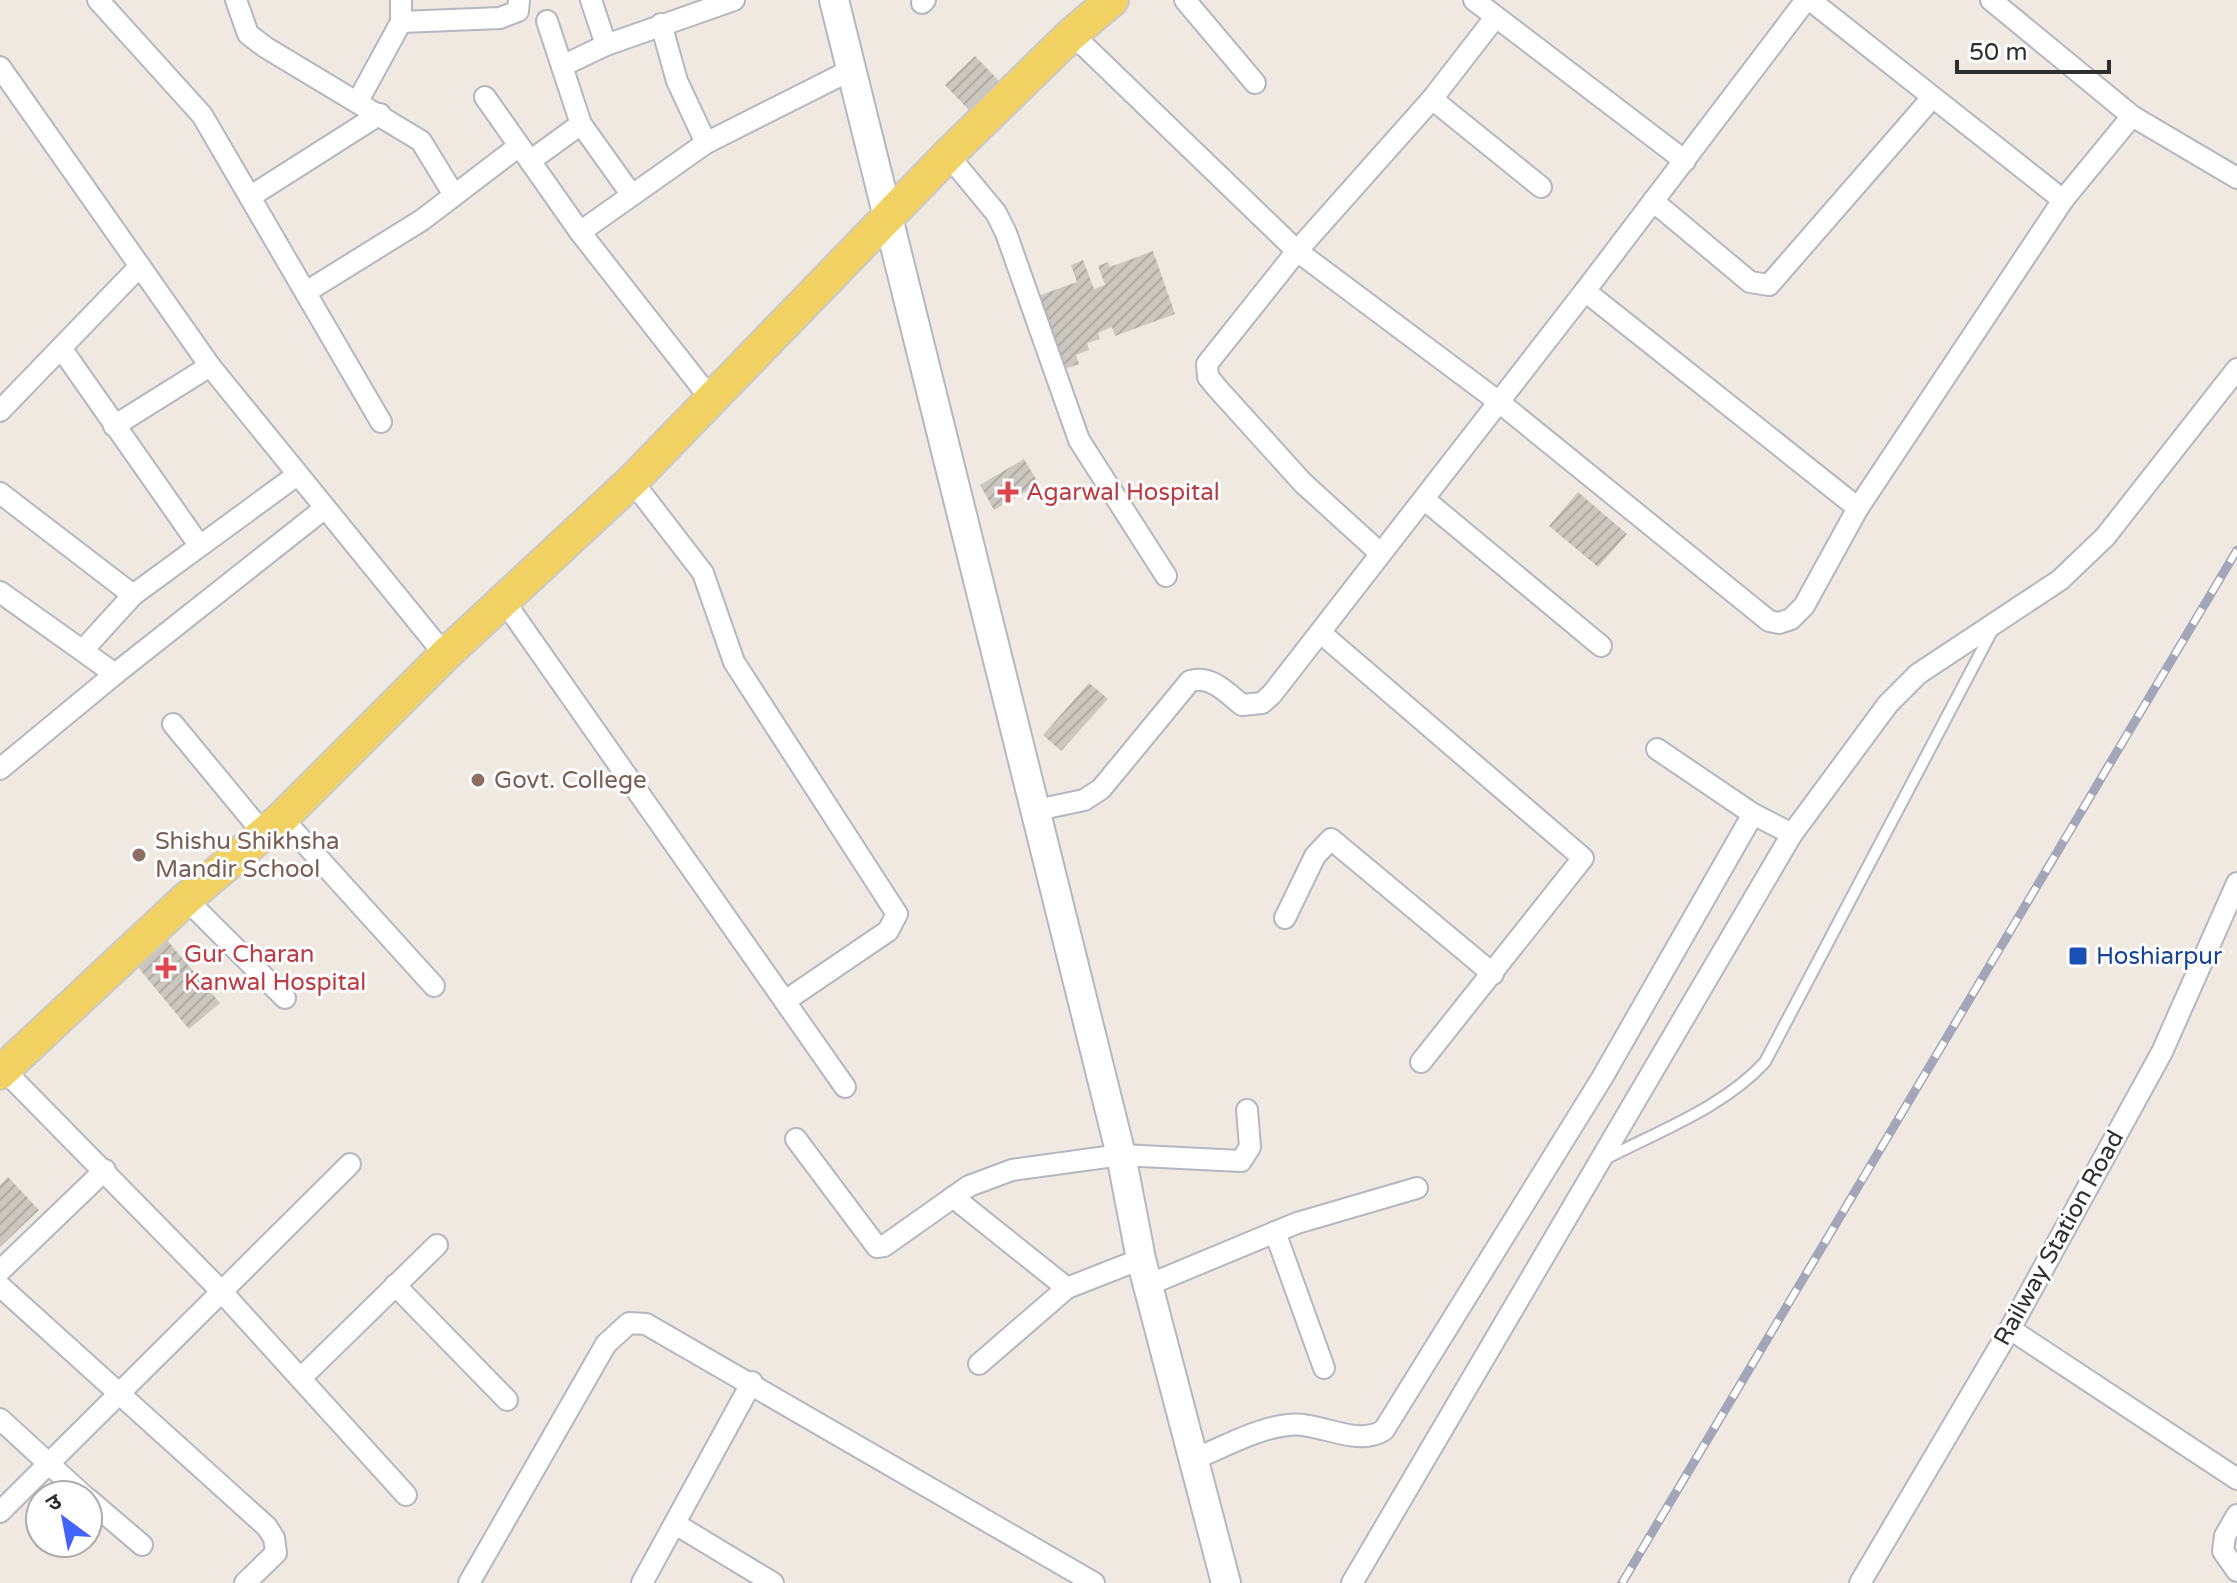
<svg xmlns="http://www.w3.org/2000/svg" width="2237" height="1583" font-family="'Varela Round','Noto Sans Devanagari',sans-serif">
  <defs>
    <pattern id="building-hatch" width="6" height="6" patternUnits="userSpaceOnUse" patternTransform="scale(2)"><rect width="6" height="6" fill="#cbc7bf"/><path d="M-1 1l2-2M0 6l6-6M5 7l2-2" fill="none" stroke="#afaba4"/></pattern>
  </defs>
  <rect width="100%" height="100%" fill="#efe9e1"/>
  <g fill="url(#building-hatch)">
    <path d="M975 56 999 81 969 110 945 85Z"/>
    <path d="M1153 251 1175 314 1115 336 1112 327 1098 333 1100 339 1087 343 1089 350 1076 355 1079 364 1059 371 1032 298 1077 282 1071 265 1083 260 1094 289 1105 285 1098 266 1108 262 1110 267Z"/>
    <path d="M1024 459 1039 484 994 510 980 485Z"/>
    <path d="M1578 492 1627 534 1598 567 1549 526Z"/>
    <path d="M1089 683 1108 699 1061 751 1043 735Z"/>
    <path d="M162 934 220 1003 189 1029 132 960Z"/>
    <path d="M8 1177 39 1210 0 1247V1185Z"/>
  </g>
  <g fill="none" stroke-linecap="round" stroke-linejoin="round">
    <g stroke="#b4b7c1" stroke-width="14">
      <path id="service" d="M1605 1159C1659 1131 1724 1107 1765 1062L1992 631"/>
    </g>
    <g stroke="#b4b7c1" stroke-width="24">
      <g id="minor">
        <path d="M98 0 202 115 381 422"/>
        <path d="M236 0 248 34 265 47 421 141 454 195"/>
        <path d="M591 0 606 45"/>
        <path d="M1185 0 1255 83"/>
        <path d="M1474 0 1685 161"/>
        <path d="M1806 0 1585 291 1858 508"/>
        <path d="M1810 0 2063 200 2132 116"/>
        <path d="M1991 0 2132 116 2237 178"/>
        <path d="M922 3 925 0"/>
        <path d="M401 22 500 18 518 11 519 0"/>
        <path d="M661 24 677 81 706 143"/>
        <path d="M1072 34 1297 251 1499 402 1769 621 1779 623 1791 619 1804 606 1858 508 2063 200"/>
        <path d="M562 66 606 45 734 0"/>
        <path d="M0 67 210 366 445 655"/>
        <path d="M485 97 580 232 710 398"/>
        <path d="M1432 99 1541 187"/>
        <path d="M358 101 401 22V0"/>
        <path d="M581 124 631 194"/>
        <path d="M948 155 996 213 1006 233 1079 440 1166 576"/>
        <path d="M530 161 581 124 547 21"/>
        <path d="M251 196 380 114"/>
        <path d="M1653 201 1750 282 1769 285 1931 99"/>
        <path d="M580 232 706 143 849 71"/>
        <path d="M306 292 422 220 519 146"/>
        <path d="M61 348 199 545"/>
        <path d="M0 411 140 266"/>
        <path d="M114 426 210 366"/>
        <path d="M632 481 703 573 734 662 897 914 888 931 785 1001"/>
        <path d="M0 493 133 595"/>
        <path d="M1425 500 1601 646"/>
        <path d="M1380 553 1303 483 1218 389 1208 377 1207 364 1297 251 1432 99 1494 19"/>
        <path d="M0 592 115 674 0 769"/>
        <path d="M504 601 845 1087"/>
        <path d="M1322 634 1583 858 1421 1062"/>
        <path d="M84 649 133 595 297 475"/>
        <path d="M115 674 325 508"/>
        <path d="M173 724 263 833"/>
        <path d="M1657 749 1753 814 1792 834"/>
        <path d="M1037 810 1084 800 1101 789 1190 681C1211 675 1226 692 1242 705L1262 703 1272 694 1585 291"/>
        <path d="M282 818 434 986"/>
        <path d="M186 899 285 998"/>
        <path d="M1285 918 1315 856 1331 839 1493 974"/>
        <path d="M4 1070 221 1291 406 1495"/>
        <path d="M796 1139 877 1247 884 1246 969 1186 1012 1170 1121 1155 1241 1161 1250 1147 1247 1110"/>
        <path d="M953 1197 1067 1288"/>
        <path d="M1275 1232 1324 1368"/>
        <path d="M0 1271 105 1170"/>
        <path d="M395 1285 507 1400"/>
        <path d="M1148 1285 1297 1223 1417 1188"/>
        <path d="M0 1286 267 1527 274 1538 276 1553 245 1583"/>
        <path d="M2010 1329 2237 1479"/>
        <path d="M979 1364 1067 1288 1141 1259"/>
        <path d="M301 1378 437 1245"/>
        <path d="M0 1419 83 1495"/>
        <path d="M1194 1459C1222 1448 1257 1428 1288 1425 1320 1421 1356 1448 1384 1430L1602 1078 1753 814"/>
        <path d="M88 1499 142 1545"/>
        <path d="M0 1512 350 1164"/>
        <path d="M2237 1515 2225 1536 2223 1551 2237 1571"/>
        <path d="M677 1525 773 1583"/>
        <path d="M469 1583 606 1344 629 1323 646 1324 1094 1583"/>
        <path d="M642 1583 752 1382"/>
        <path d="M1352 1583 1792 834 1888 704 1918 674 2060 580 2105 537 2237 369"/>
        <path d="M1860 1583 2010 1329 2162 1052 2237 883"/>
      </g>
    </g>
    <g stroke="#b4b7c1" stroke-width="32">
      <path id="secondary" d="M834 0 1121 1155 1141 1259 1226 1583"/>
    </g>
    <g stroke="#c9c9c9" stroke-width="36">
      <path id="primary" d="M0 1073 186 899 282 818 445 655 632 481 948 155 1072 34 1112 0"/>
    </g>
    <use href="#service" stroke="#fff" stroke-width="10"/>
    <use href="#minor" stroke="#fff" stroke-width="20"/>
    <use href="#secondary" stroke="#fff" stroke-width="28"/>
    <use href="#primary" stroke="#f2d163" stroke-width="32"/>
    <g stroke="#a3a6b8" stroke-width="9">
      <path id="rail" d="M1622 1583 2237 550"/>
    </g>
    <use href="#rail" stroke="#fff" stroke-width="6" stroke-dasharray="18" stroke-linecap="butt"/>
  </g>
  <g fill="#e0444e" stroke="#fff" stroke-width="3">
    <path d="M1004 480h8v8h8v8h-8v8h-8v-8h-8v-8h8z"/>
    <path d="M162 956h8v8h8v8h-8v8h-8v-8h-8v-8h8z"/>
  </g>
  <g fill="#8d6e63" stroke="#fff" stroke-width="3">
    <circle cx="478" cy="780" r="8"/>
    <circle cx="139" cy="855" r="8"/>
  </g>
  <rect fill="#1a4fb4" stroke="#fff" stroke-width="3" x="2068" y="946" width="20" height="20" rx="4"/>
  <g text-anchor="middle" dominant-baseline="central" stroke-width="6" stroke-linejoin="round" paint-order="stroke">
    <g font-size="24" fill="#be3a42" stroke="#fff" text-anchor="start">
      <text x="1026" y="492">Agarwal Hospital</text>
      <text x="184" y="954">Gur Charan<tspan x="184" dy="28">Kanwal Hospital</tspan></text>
    </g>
    <g font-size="24" fill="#785e54" stroke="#fff" text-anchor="start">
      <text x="494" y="780">Govt. College</text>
      <text x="155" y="841">Shishu Shikhsha<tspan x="155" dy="28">Mandir School</tspan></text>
    </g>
    <g font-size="24" fill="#164399" stroke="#fff" text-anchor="start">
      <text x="2096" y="956">Hoshiarpur</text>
    </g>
    <g font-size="24" fill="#2e2e2e" stroke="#fff">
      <text transform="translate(2059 1238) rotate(-61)">Railway Station Road</text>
    </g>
  </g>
  <g transform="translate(64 1519) rotate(328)"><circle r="38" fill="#ffffff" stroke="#ababab" stroke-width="2"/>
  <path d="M0-6L14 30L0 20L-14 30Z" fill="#4264fb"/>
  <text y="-12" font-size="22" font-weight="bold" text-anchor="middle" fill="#2e2e2e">उ</text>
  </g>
  <path d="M1957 60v12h152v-12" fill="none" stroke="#2e2e2e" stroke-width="4"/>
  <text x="1969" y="60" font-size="24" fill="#2e2e2e" stroke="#ffffff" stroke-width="6" paint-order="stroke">50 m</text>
</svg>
